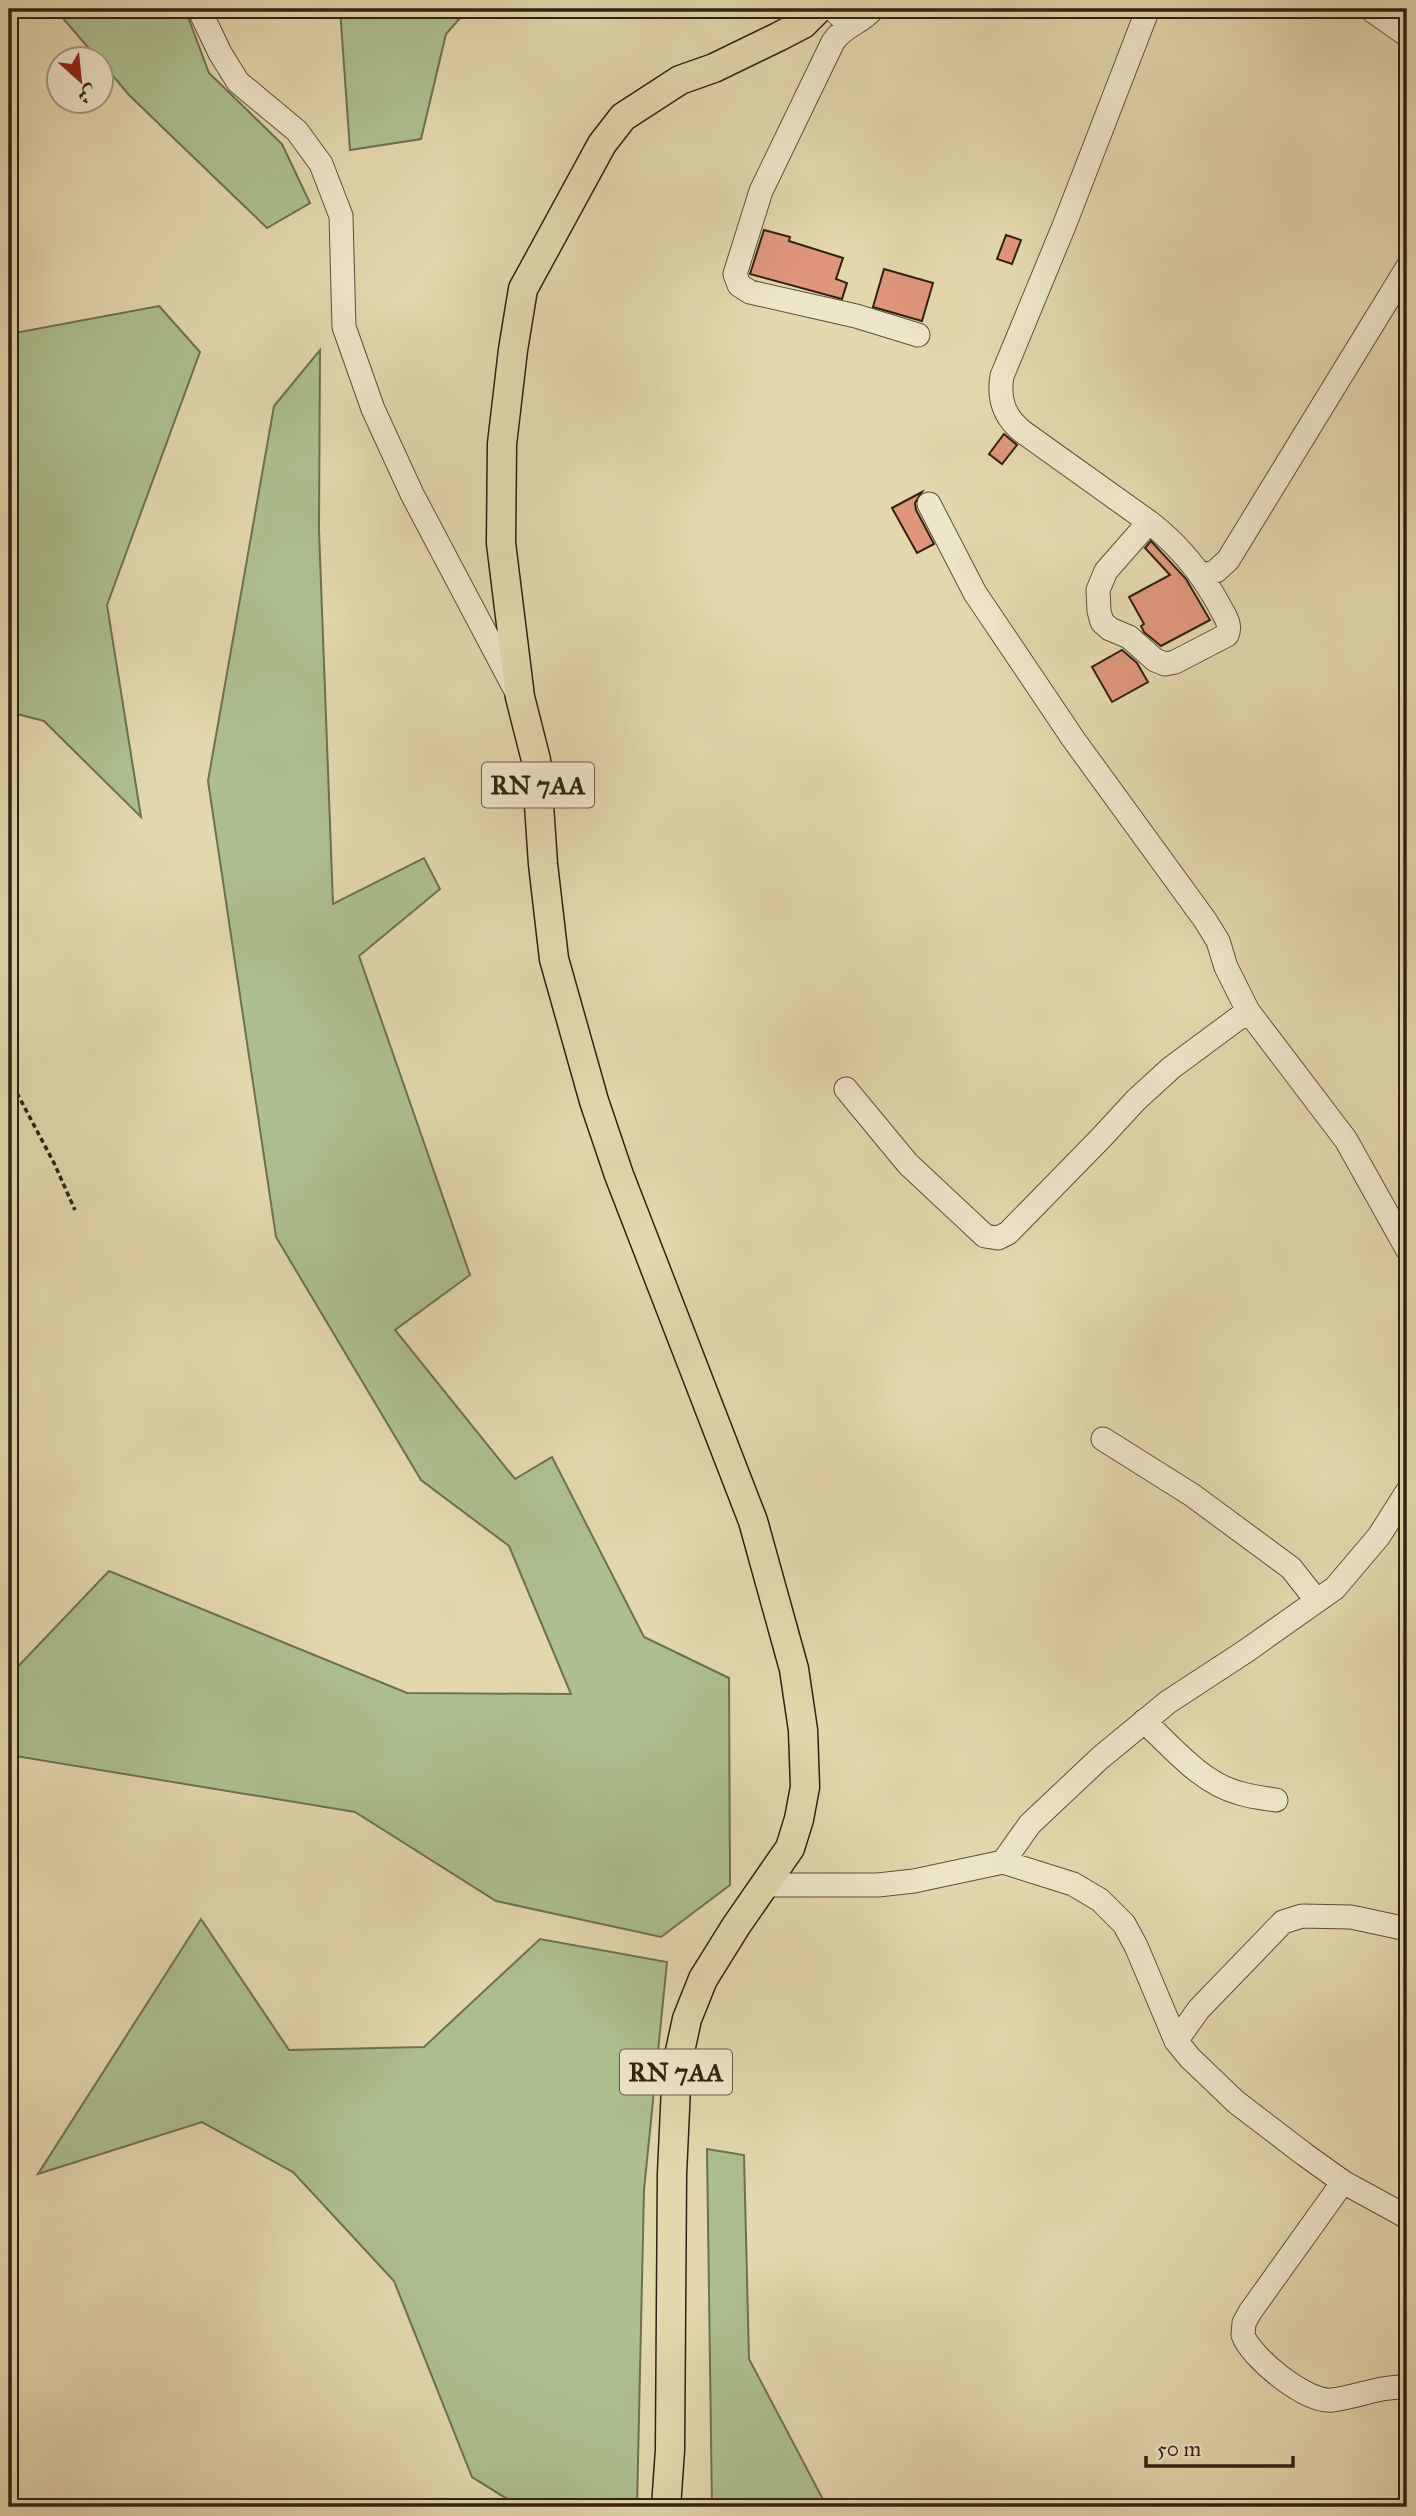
<svg xmlns="http://www.w3.org/2000/svg" width="1416" height="2516" font-family="'IM FELL Great Primer',Amiri,serif">
<style>
.green{fill:#adbf8f;stroke:#6e7051;stroke-width:2}
.building{fill:#df967c;stroke:#2f2213;stroke-width:2}
.lines{fill:none;stroke-linecap:round;stroke-linejoin:round}
.minor-casing{stroke:#5c4f3a;stroke-width:25}
.major-casing{stroke:#2f2213;stroke-width:31}
.path{stroke:#2f2213;stroke-width:3.5;stroke-dasharray:5 3.5;stroke-linecap:butt}
.minor{stroke:#ede5ca;stroke-width:23}
.major{stroke:#e3d7ad;stroke-width:28}
.labels{text-anchor:middle;stroke-width:5;stroke-linejoin:round;paint-order:stroke}
.shield{fill:#ede5ca;stroke:#685c4a;stroke-width:2}
.shield-label{font-size:26px;font-weight:bold;fill:#2f2213}
</style>
<rect width="100%" height="100%" fill="#e3d7ad"/>
<filter id="stains"><feTurbulence type="fractalNoise" baseFrequency=".00286" numOctaves="4"/><feColorMatrix values="0 0 0 0 .2 0 0 0 0 .09 0 0 0 0 .02 0 0 0 .5 -.17"/></filter>
<radialGradient id="worn" r=".72"><stop offset=".6" stop-color="#630" stop-opacity="0"/><stop offset="1" stop-color="#630" stop-opacity=".3"/></radialGradient>
<!-- green -->
<path class="green" d="M55 9H185L209 73 282 144 310 203 267 228 129 95 102 63V60L98 59Z
M340 9H468L446 34 421 139 350 150Z
M159 306 200 352 107 605 141 817 44 721 9 712V334Z
M320 350 319 530 333 904 424 858 440 889 359 956 470 1275 395 1330 515 1479 552 1457 644 1637 729 1678 730 1885 661 1937 496 1901 355 1812 9 1755V1676L109 1571 407 1693 571 1694 509 1546 421 1480 276 1237 208 781 274 406Z
M201 1919 289 2050 424 2047 540 1939 667 1962 644 2190 637 2507H520L472 2477 394 2281 293 2172 202 2122 38 2174Z
M707 2149 744 2155 749 2359 827 2507H712Z"/>
<!-- building -->
<path class="building" d="M764 230 790 237 789 241 843 258 836 279 847 283 842 299 750 274Z
M1006 235 1021 240 1012 264 997 259Z
M884 269 933 283 922 321 873 307Z
M1004 434 1017 445 1002 464 989 454Z
M922 492 915 503 916 510 934 544 917 553 892 508Z
M1151 541 1186 579 1210 620 1161 646 1144 632 1141 626 1144 624 1129 597 1170 575 1145 548Z
M1122 650 1137 663 1148 682 1112 702 1092 667Z"/>
<g class="lines">
<!-- minor casing -->
<g class="minor-casing">
<path id="minor" d="M199 9 220 53 238 82 297 131 321 164 341 216 344 327 373 409 412 494 516 691
M833 9 849 25
M873 9C861 23 843 26 833 42L761 191 735 274 739 285 750 292 856 316 918 335
M1148 9 1064 226 1002 376C998 399 1004 417 1023 432L1149 522C1179 545 1201 572 1219 605 1224 615 1232 624 1227 635L1175 662 1165 664 1155 660 1129 637 1110 629 1102 622 1099 611 1098 590 1106 571 1149 522
M1370 9 1407 35
M929 504 975 593 1074 740 1205 920 1218 941 1226 967 1248 1011 1346 1140 1407 1249
M1202 576 1216 571 1228 560 1407 268
M846 1089 908 1164 985 1236 998 1238 1008 1233 1100 1139 1136 1100 1171 1068 1248 1011
M1103 1439 1192 1495 1291 1568 1317 1601
M1144 1721C1172 1747 1201 1783 1239 1793 1251 1797 1264 1798 1276 1800
M1003 1862 1030 1824 1100 1758 1168 1702 1246 1651 1335 1588 1379 1536 1407 1492
M765 1885H878L914 1881 1003 1862 1073 1884 1100 1900 1124 1924 1136 1946 1176 2041 1190 2058 1236 2102 1304 2154 1343 2182 1407 2217
M1176 2041 1199 2009 1283 1922 1302 1916 1351 1917 1407 1929
M1343 2182 1250 2312 1244 2323 1243 2335C1251 2358 1307 2403 1332 2400 1359 2397 1378 2386 1407 2387"/>
</g>
<!-- major casing -->
<g class="major-casing">
<path id="major" d="M666 2507 670 2450 672 2174 677 2065 687 2019 703 1979 736 1926 790 1848 799 1819 805 1787 803 1730 794 1669 753 1521 619 1175 594 1101 554 959 543 864 536 760 520 697 501 543 502 444 513 350 523 289 602 144 623 117 680 80 714 68 778 37 803 24 818 9"/>
</g>
<!-- path -->
<path class="path" d="M9 1078 54 1163 75 1210"/>
<!-- minor -->
<use href="#minor" class="minor"/>
<!-- major -->
<use href="#major" class="major"/>
</g>
<g class="labels">
<!-- shield labels -->
<g class="shield">
<rect x="482" y="762.5" width="112" height="45" rx="5"/>
<rect x="620" y="2049.5" width="112" height="45" rx="5"/>
</g>
<g class="shield-label">
<text x="538" y="794">RN 7AA</text>
<text x="676" y="2081">RN 7AA</text>
</g>
</g>
<!-- margin -->
<rect width="1416" height="2516" fill="none" stroke="#e3d7ad" stroke-width="35"/>
<rect x="10" y="10" width="1395" height="2495" fill="none" stroke="#2f2213" stroke-width="3.5"/>
<rect x="18" y="18" width="1381" height="2481" fill="none" stroke="#2f2213" stroke-width="2"/>
<!-- north arrow -->
<g transform="translate(80 80) rotate(153)"><circle r="33" fill="#ede5ca" stroke="#a19781" stroke-width="2"/>
<path d="M0-5L12 26L0 18L-12 26Z" fill="#8f2418"/>
<text y="-10" font-size="19" font-weight="bold" text-anchor="middle" fill="#2f2213">ش</text>
</g>
<!-- scale -->
<path d="M1146 2456v10h147v-10" fill="none" stroke="#2f2213" stroke-width="3.5"/>
<text x="1157" y="2456" font-size="21" fill="#2f2213" stroke="#ede5ca" stroke-width="5" paint-order="stroke">50 m</text>
<rect width="100%" height="100%" filter="url(#stains)"/>
<rect width="100%" height="100%" fill="url(#worn)"/>
</svg>
